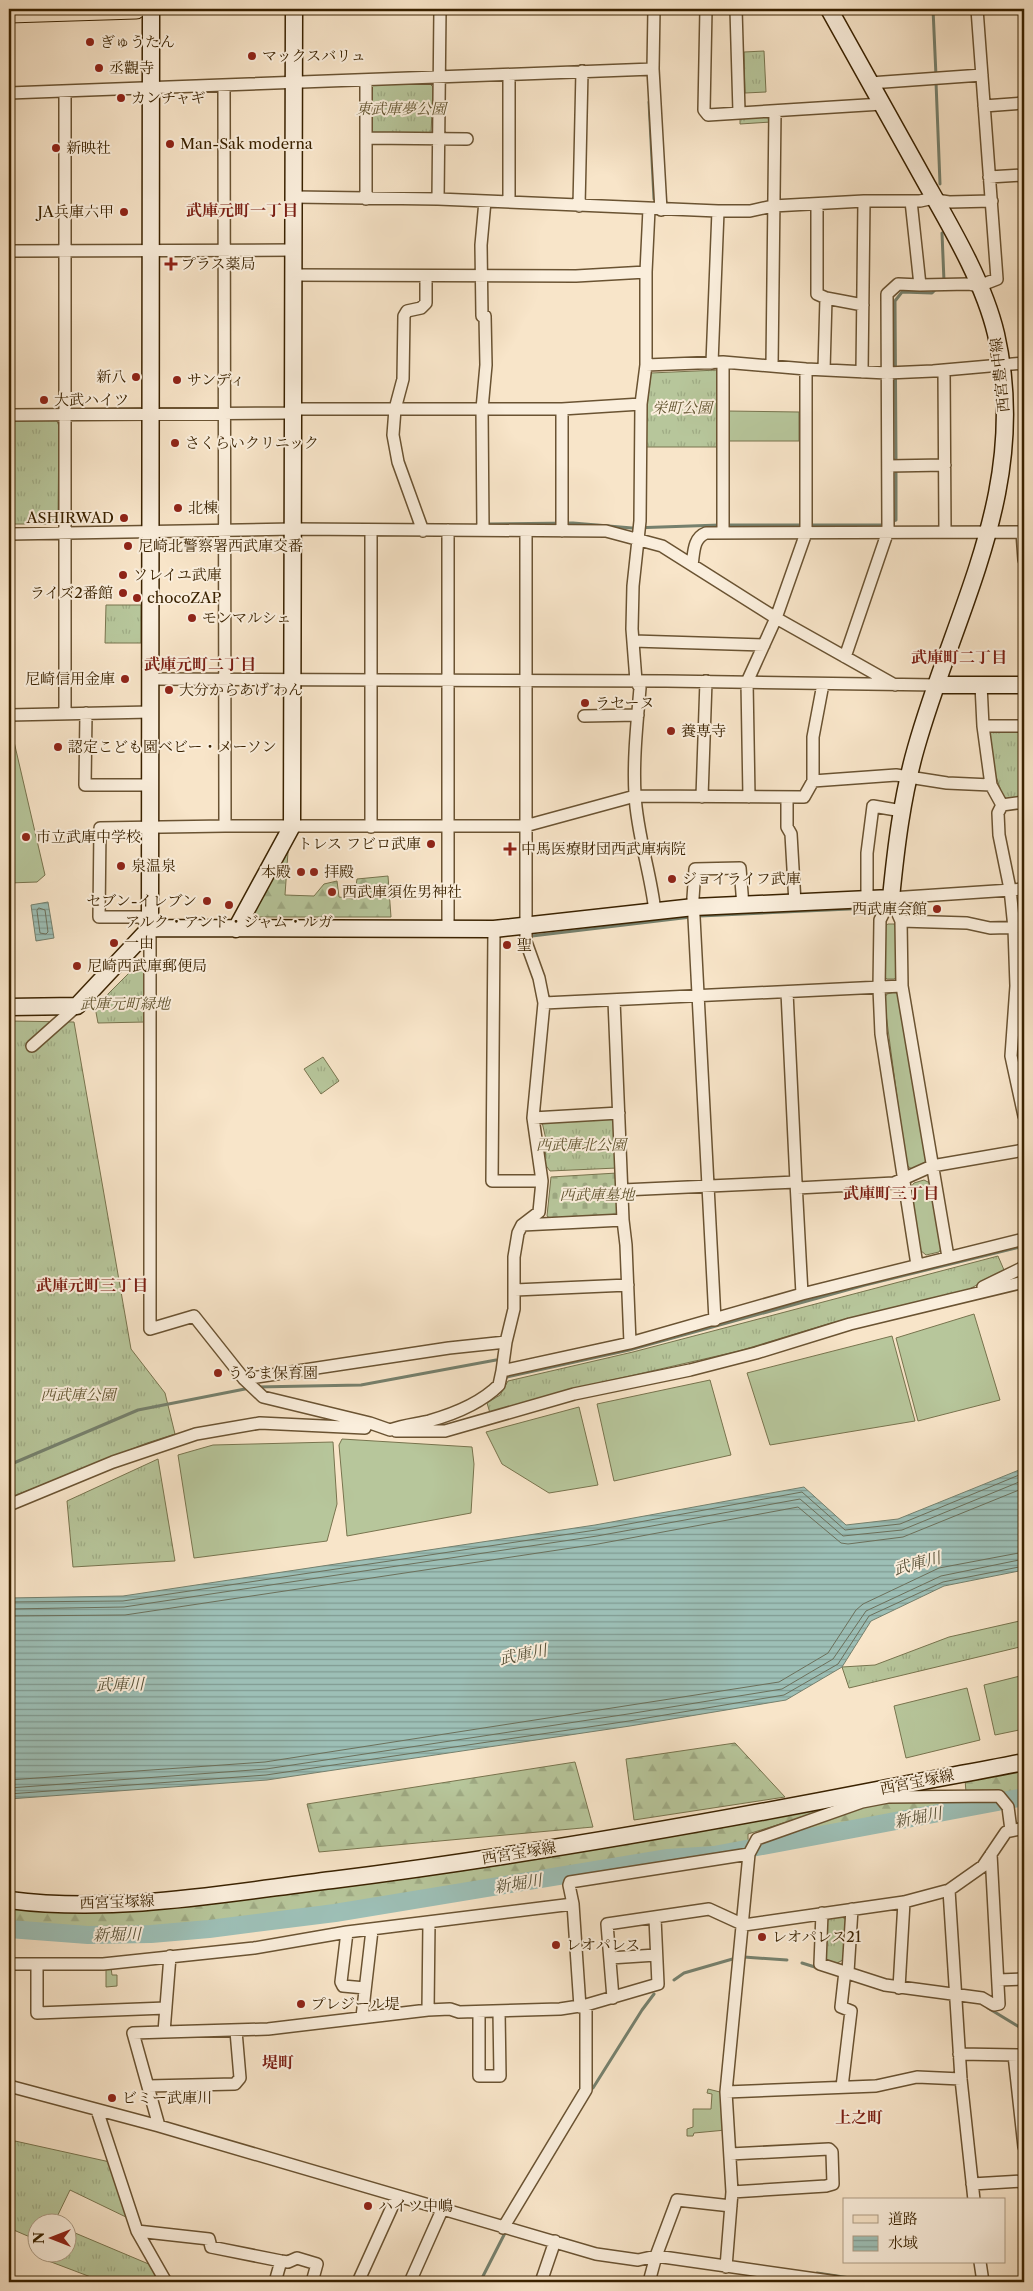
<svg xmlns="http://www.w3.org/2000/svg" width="1033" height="2291" font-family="'Libre Caslon Text','Noto Serif JP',serif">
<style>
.grass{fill:url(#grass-tufts);stroke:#78744e}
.forest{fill:url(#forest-firs);stroke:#78744e}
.cemetery{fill:url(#cemetery-stones);stroke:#78744e}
.garden{fill:#b7c69b;stroke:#78744e}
.water{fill:url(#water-rules);stroke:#75806d}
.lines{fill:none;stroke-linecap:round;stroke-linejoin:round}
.shore{stroke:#6c705b;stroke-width:1}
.stream{stroke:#75806d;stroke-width:3}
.river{stroke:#9dbfb6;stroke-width:18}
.street-casing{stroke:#6a5332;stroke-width:14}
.secondary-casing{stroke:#3a2200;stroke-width:19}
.primary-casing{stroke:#3a2200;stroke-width:21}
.street{stroke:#faeedc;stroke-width:11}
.secondary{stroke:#faeedc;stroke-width:16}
.primary{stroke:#f8e5c9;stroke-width:19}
.poi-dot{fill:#8f2418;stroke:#faeedc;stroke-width:2}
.labels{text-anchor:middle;stroke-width:4;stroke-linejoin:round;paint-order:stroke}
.poi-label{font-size:15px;fill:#3a2200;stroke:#faeedc;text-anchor:start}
.park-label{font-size:15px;font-style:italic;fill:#60532e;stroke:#faeedc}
.street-label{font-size:15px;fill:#3a2200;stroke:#faeedc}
.neighbourhood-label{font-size:16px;font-weight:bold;fill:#7a1f14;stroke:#faeedc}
.water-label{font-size:16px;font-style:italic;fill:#585137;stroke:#faeedc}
</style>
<defs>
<pattern id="grass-tufts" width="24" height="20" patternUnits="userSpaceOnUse" patternTransform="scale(1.25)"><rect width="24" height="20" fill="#b7c69b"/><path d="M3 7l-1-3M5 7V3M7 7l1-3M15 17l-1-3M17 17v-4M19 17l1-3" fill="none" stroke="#9eaa84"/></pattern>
<pattern id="forest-firs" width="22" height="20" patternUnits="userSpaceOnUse" patternTransform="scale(1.25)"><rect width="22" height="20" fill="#b7c69b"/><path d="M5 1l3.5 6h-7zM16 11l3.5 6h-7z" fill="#9eaa84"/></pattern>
<pattern id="cemetery-stones" width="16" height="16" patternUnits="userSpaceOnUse" patternTransform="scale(1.25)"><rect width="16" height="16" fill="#b7c69b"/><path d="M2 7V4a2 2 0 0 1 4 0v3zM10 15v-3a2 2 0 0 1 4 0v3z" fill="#9eaa84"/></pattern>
<pattern id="water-rules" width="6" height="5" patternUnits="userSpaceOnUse" patternTransform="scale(1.25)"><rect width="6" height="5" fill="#9dbfb6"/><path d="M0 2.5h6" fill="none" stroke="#819b92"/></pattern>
</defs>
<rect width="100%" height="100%" fill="#f8e5c9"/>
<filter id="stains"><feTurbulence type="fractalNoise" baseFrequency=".004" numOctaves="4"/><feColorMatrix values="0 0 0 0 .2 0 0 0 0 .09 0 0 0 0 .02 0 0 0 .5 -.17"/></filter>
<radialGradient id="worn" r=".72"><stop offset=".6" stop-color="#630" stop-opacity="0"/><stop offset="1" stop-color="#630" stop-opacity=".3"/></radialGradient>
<!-- grass -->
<path class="grass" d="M764 51 766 92 745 93 744 52Z
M429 83 433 87 431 134H374L371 132 370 90 372 85Z
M768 114 771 117V122L740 124V116Z
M718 370 719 447H646L647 406 651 373Z
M9 419H56L59 426 58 519 54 524H9Z
M106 605H141V643H105Z
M1024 729V799L1006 802 1001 798 1000 788 993 768 989 732Z
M145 957V1022L98 1023 95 1007Z
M9 1021 74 1022 131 1349 165 1393 175 1434 147 1443 9 1498Z
M323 1057 339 1081 321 1094 304 1069Z
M615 1117 617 1168 550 1171 544 1163 547 1144 542 1122Z
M998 1256 1004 1270 964 1292 831 1323 739 1351 564 1391 490 1413 487 1403 500 1395 508 1381 633 1352Z
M158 1459 175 1561 73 1567 67 1501Z
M1024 1620V1646L849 1688 842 1667 875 1665 949 1637Z
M840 1915 846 1920 845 1959 837 1963 828 1961 824 1955 826 1922 830 1918Z
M15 2141 110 2162 128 2218 70 2190 54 2223 38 2224 37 2240 9 2228V2177L12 2167 9 2165Z
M68 2230 151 2265 162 2282H104L38 2257 39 2254H68Z"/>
<!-- forest -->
<path class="forest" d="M288 852 285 895 314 896 324 884 337 881 339 897 354 899 357 879 388 876 391 917H257L254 912Z
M735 1743 785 1797 634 1820 626 1759Z
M575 1762 593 1827 319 1852 307 1804Z
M1024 1767V1793L1007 1797 1000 1791 966 1792 965 1780Z
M960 1799 961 1803 884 1817 760 1844 864 1803Z
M848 1803 748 1834V1842L708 1850 264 1916 144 1929H82L9 1924V1906L53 1910Z"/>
<!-- cemetery -->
<path class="cemetery" d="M617 1173 619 1212 615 1216 551 1219 547 1216 551 1177Z"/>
<!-- garden -->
<path class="garden" d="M727 411 799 412V441H726Z
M9 733H12L45 875 37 882 9 883Z
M888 924H894L896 928 897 977 894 979H887L883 976 885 926Z
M895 992 899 996 904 1033 927 1159 922 1165 912 1169 906 1165 884 999 887 994Z
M924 1180 930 1183 942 1247 939 1252 926 1255 920 1250 910 1188 914 1183Z
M974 1314 1000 1400 918 1421 896 1338Z
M892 1336 915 1421 770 1445 747 1373Z
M710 1380 731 1455 614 1481 597 1404Z
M579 1407 598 1485 549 1493 502 1464 486 1432Z
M342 1439 472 1447 474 1464 471 1513 347 1536 339 1445Z
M333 1442 337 1504 327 1541 194 1558 178 1455 213 1445Z
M1024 1675V1729L995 1735 984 1685Z
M967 1688 980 1740 906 1758 894 1706Z
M111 1968 112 1975H117V1986L106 1987V1969Z
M708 2089 724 2093 726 2130 694 2133 693 2136H687V2129L693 2127V2109H711L712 2094 707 2093Z"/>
<!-- water -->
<path class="water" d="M48 902 54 938 36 941 31 905Z
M1024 1468V1570L944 1586 871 1621 842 1667 786 1700 630 1726 267 1780 9 1799V1598L123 1596 595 1525 804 1487 846 1525 898 1519Z"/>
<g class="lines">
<!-- shore -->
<path class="shore" d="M39 908 45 910 48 932 46 934 40 933 37 911Z
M9 1602 123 1601 596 1530 802 1492 845 1530 900 1524 1024 1473
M9 1609 124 1607 597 1536 800 1499 843 1536 902 1530 1024 1480
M9 1616 125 1615 598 1544 798 1507 841 1543 848 1544 903 1537 1024 1488
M9 1780 265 1762 779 1682 828 1653 856 1610 863 1604 939 1568 1024 1552
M9 1788 266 1769 628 1714 782 1689 833 1659 866 1611 941 1576 1024 1559
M9 1794 266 1775 629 1721 784 1695 838 1664 869 1616 943 1582 1024 1566"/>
<!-- stream -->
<path class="stream" d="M933 9 936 76
M936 82 940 184
M649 102 654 199
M942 233 944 281 942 283
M896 459 895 301 902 292 932 293 936 289
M893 521 896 520V473
M486 524 573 523 632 528 720 525
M726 525H802
M809 525H883
M700 916 871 908
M532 936 691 917
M507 1377 629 1350 865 1285 1024 1246
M256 1387 361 1385 496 1360
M9 1465 138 1410 250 1388
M744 1957 787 1960
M802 1963 818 1968
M674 1980 684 1973 736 1958
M988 2008 1024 2030
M593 2088 642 2010 654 1994
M817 2273 870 2281
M480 2282 506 2231"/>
<!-- river -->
<path class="river" d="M9 1929 88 1935 151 1934 209 1929 335 1913 668 1858 714 1855 1024 1797"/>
<!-- street casing -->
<g class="street-casing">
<path id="street" d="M654 9 653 69 661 210
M706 9 704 110 708 115 882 104
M736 9 739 112
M366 81V199
M870 83 982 75
M224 85 225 826
M9 93 653 69
M984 106 1024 103
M366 138 467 139
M989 177 1024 175
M294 197 438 199 718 211H750L773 206 864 201H920L934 198
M438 199 440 9
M936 200 949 202 992 201
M509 202V75
M817 204V294L826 298 824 370
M579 206 582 71
M649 209 646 272V365L641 404 640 521 633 586 632 629 636 681 640 688C637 724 633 759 635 795 637 835 651 873 655 912
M9 251 294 250
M293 275 576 276 646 272
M920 285 969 284 979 286 997 279 977 9
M826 298 863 305
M712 363 718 211
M646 365 723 362 806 369 887 373 933 371 1024 363
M772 366 775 111
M944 370 945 532
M862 372 864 201
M9 415 287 413 294 409H562
M888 466 945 465
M483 530 482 409 486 365 485 316H482L481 245 485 201
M371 531V827
M423 531 398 462 393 435 395 409 403 379 404 316 407 311 421 308 426 303V277
M526 531V942L539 978 544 1003 533 1118 542 1181 539 1212 522 1225 518 1233 514 1257V1309L506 1342 502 1371 630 1343 802 1294 1024 1239
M562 531V409L641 404
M1022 532 1024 560
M723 533V362
M9 534 293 529 606 531 662 546 776 618 895 685
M692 565C694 553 693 538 706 533L1024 532
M633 641 764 645
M845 657 888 531 887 294 898 284 920 285 911 201
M151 679 666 681 937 685
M981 685 983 726 991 785 1002 805 998 813 999 835 1010 889 1014 928 1016 986 1011 1056 1024 1116
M65 713V91
M86 713 85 785H151
M9 715 151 712
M584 716 638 715
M983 726H1024
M813 781V737L823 684
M702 797 706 681
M749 797 747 682 776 618 806 533V369
M787 797V827L791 834 795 903
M1002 805 1024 802
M891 898 880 920 879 988 881 1034 917 1265
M891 898 901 921 902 986 948 1257
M891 898 1024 889
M867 899V853L873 806 902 811
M901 921 967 923 990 928 1024 927
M448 929V530
M494 929 492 1181H542
M787 992 796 1182
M614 1000 623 1220 626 1245 630 1343
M544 1003 902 986
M32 1046 77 1006
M533 1118 619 1113
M797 1188 894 1183 932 1166 1024 1150
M623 1190 796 1182 802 1294
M522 1225 623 1220
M983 1287 1024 1267
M515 1290 628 1285
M715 1320 693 898 695 869 740 868 743 906
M502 1371 499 1385C480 1404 454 1414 429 1421 416 1424 403 1425 390 1430L370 1423 263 1397 244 1379 194 1316 150 1329V928L141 917H99L100 828 225 826H525L635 796 804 797 813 781 896 775 947 783 991 785
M244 1379 449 1348 506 1342
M396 1431H445L574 1394 690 1370 756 1353 850 1324 1024 1282
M9 1505 113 1462 196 1434 260 1423 365 1428
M949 1890 961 2079 974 2200
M573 1904 569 1885 570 1882 749 1854
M822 1913 820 1964 885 1985 982 1998 994 2005 999 2004 991 1854
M347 1932 341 1982 343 1986 365 1988
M610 1958 656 1955
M9 1964H103L254 1948 347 1932 573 1904 580 2007
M37 1964V2013L166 2008
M848 1972 852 1909
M998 1980 1024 1979
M899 1988 904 1902
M613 1998 607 1924 709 1909 744 1925 904 1902 949 1890 983 1866 1006 1832 1024 1828
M428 2010 429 1922
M479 2012V2076H500L499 2011
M362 2017 372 1930
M164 2032 268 2029 428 2010 450 2009 459 2012 560 2009 586 2005 658 1984 655 1918
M959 2054 1024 2055
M1014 2055 1024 2147
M9 2086 159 2126 596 2254 638 2260 656 2256 837 2282
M148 2086 235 2084 240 2078 236 2031
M842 2087 851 2011 841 2007 845 1971
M726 2092 876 2086 917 2077 961 2079
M97 2110 137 2231 166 2282
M159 2126 133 2033 164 2032 170 1956
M730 2154 829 2149 832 2152 833 2184 826 2186 732 2192
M972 2184 1024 2181
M503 2228 586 2090V2005
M137 2231 209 2239 211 2247 281 2261 288 2262 297 2258 317 2264 312 2282
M980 2262 983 2282
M726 2267 732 2192 726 2092 749 1854 757 1839 862 1802 888 1797 999 1796 1008 1807 1011 1830
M275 2282 281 2261
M358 2282 397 2196
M410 2282 442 2210
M541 2282 555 2241
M649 2282 656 2256 677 2200 731 2206"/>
</g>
<!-- secondary casing -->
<g class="secondary-casing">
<path id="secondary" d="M937 685H1024
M150 928 494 929 694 907 891 898C896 847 902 797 916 748 956 606 1031 488 996 334 984 283 952 229 926 183 894 125 861 67 829 9
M236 929 292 826 294 9
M9 1007 77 1006 150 928 151 9
M9 1900C116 1914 226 1893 332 1880 515 1857 697 1825 877 1790 926 1780 975 1772 1024 1762"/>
</g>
<!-- primary casing -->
<g class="primary-casing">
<path id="primary" d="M9 13 136 9"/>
</g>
<!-- street -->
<use href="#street" class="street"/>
<!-- secondary -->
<use href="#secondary" class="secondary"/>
<!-- primary -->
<use href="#primary" class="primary"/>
</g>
<!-- markers -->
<g class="poi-dot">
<circle cx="90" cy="42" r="5"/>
<circle cx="252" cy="56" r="5"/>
<circle cx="99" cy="68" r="5"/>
<circle cx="121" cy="98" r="5"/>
<circle cx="170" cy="144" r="5"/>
<circle cx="56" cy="148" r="5"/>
<circle cx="124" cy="212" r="5"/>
<path d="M168.5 256.5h5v5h5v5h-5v5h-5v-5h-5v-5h5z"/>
<circle cx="136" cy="377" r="5"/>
<circle cx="177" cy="380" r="5"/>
<circle cx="44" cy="400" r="5"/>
<circle cx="175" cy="443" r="5"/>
<circle cx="178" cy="508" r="5"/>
<circle cx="124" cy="518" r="5"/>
<circle cx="128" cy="546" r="5"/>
<circle cx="123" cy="575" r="5"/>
<circle cx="123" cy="593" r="5"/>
<circle cx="137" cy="598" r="5"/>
<circle cx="192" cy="618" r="5"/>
<circle cx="125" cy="679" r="5"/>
<circle cx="169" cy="690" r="5"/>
<circle cx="585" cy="703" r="5"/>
<circle cx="671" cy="731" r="5"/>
<circle cx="58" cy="747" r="5"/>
<circle cx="26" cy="837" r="5"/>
<circle cx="431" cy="844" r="5"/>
<path d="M507.5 841.5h5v5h5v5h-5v5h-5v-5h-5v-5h5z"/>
<circle cx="121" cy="866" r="5"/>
<circle cx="301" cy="872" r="5"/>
<circle cx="314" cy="872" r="5"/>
<circle cx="672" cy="879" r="5"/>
<circle cx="332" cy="892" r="5"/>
<circle cx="207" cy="901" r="5"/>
<circle cx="229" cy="905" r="5"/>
<circle cx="937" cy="909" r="5"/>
<circle cx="114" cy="943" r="5"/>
<circle cx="507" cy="945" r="5"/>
<circle cx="77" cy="966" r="5"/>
<circle cx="218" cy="1373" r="5"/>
<circle cx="762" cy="1937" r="5"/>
<circle cx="556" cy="1945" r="5"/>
<circle cx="301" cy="2004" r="5"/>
<circle cx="112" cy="2098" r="5"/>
<circle cx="368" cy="2206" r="5"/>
</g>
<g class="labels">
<!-- poi labels -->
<g class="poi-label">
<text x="100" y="47">ぎゅうたん</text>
<text x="262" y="61">マックスバリュ</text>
<text x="109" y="73">丞觀寺</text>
<text x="131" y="103">カンチャギ</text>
<text x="180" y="149">Man-Sak moderna</text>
<text x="66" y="153">新映社</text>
<text x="114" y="217" text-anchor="end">JA兵庫六甲</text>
<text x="181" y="269">プラス薬局</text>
<text x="126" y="382" text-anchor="end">新八</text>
<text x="187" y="385">サンディ</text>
<text x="54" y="405">大武ハイツ</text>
<text x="185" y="448">さくらいクリニック</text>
<text x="188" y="513">北棟</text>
<text x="114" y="523" text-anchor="end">ASHIRWAD</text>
<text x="138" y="551">尼崎北警察署西武庫交番</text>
<text x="133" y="580">ソレイユ武庫</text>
<text x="113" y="598" text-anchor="end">ライズ2番館</text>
<text x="147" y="603">chocoZAP</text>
<text x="202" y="623">モンマルシェ</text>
<text x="115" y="684" text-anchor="end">尼崎信用金庫</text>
<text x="179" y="695">大分からあげ わん</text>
<text x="595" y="708">ラセーヌ</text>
<text x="681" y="736">養専寺</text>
<text x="68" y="752">認定こども園ベビー・メーソン</text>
<text x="36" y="842">市立武庫中学校</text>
<text x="421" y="849" text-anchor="end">トレス フビロ武庫</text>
<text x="521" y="854">中馬医療財団西武庫病院</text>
<text x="131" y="871">泉温泉</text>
<text x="291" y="877" text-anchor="end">本殿</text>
<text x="324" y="877">拝殿</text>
<text x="682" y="884">ジョイライフ武庫</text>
<text x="342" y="897">西武庫須佐男神社</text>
<text x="197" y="906" text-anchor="end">セブン-イレブン</text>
<text x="927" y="914" text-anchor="end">西武庫会館</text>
<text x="229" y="927" text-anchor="middle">アルク・アンド・ジャム・ルガ</text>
<text x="124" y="948">一由</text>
<text x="517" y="950">聖</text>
<text x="87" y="971">尼崎西武庫郵便局</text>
<text x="228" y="1378">うるま保育園</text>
<text x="772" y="1942">レオパレス21</text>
<text x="566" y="1950">レオパレス</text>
<text x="311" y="2009">プレジール堤</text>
<text x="122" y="2103">ビミー武庫川</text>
<text x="378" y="2211">ハイツ中嶋</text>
</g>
<!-- park labels -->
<g class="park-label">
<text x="401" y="114">東武庫夢公園</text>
<text x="682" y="413">栄町公園</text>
<text x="125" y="1009">武庫元町緑地</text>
<text x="581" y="1150">西武庫北公園</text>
<text x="597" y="1200">西武庫墓地</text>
<text x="78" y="1400">西武庫公園</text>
</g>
<!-- street labels -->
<g class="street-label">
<text transform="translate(1000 375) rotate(-96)" y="5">西宮豊中線</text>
<text transform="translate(917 1782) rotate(-11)" y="5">西宮宝塚線</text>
<text transform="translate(519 1853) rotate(-9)" y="5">西宮宝塚線</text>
<text transform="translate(117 1902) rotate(-2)" y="5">西宮宝塚線</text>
</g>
<!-- neighbourhood labels -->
<g class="neighbourhood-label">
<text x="242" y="216">武庫元町一丁目</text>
<text x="959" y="663">武庫町二丁目</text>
<text x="200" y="670">武庫元町二丁目</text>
<text x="891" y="1199">武庫町三丁目</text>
<text x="92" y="1291">武庫元町三丁目</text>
<text x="278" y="2068">堤町</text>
<text x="859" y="2123">上之町</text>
</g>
<!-- water labels -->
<g class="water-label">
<text transform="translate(917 1563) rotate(-15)" y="6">武庫川</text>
<text transform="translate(523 1654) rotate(-11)" y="6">武庫川</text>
<text transform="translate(120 1684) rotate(-1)" y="6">武庫川</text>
<text transform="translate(918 1817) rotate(-11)" y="6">新堀川</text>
<text transform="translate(518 1883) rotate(-9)" y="6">新堀川</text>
<text transform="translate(117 1934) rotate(-1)" y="6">新堀川</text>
</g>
</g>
<!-- margin -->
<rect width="1033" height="2291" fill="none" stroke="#f8e5c9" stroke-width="30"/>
<rect x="10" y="10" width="1013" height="2271" fill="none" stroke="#3a2200" stroke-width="2.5"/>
<rect x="15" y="15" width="1003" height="2261" fill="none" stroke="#3a2200"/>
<!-- legend -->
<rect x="843" y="2198" width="162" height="65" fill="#faeedc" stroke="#ad9c84"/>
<rect x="853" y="2215" width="25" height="8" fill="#f8e5c9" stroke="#ad9c84"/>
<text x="888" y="2224" font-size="15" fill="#3a2200">道路</text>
<rect x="853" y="2236" width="25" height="15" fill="url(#water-rules)" stroke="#ad9c84"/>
<text x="888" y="2248" font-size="15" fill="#3a2200">水域</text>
<!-- north arrow -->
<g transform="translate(52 2238) rotate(270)"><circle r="24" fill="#faeedc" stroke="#ad9c84"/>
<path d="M0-4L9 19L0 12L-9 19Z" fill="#8f2418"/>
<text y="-8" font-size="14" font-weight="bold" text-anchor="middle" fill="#3a2200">N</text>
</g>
<rect width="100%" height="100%" filter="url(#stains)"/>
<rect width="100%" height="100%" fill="url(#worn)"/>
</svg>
